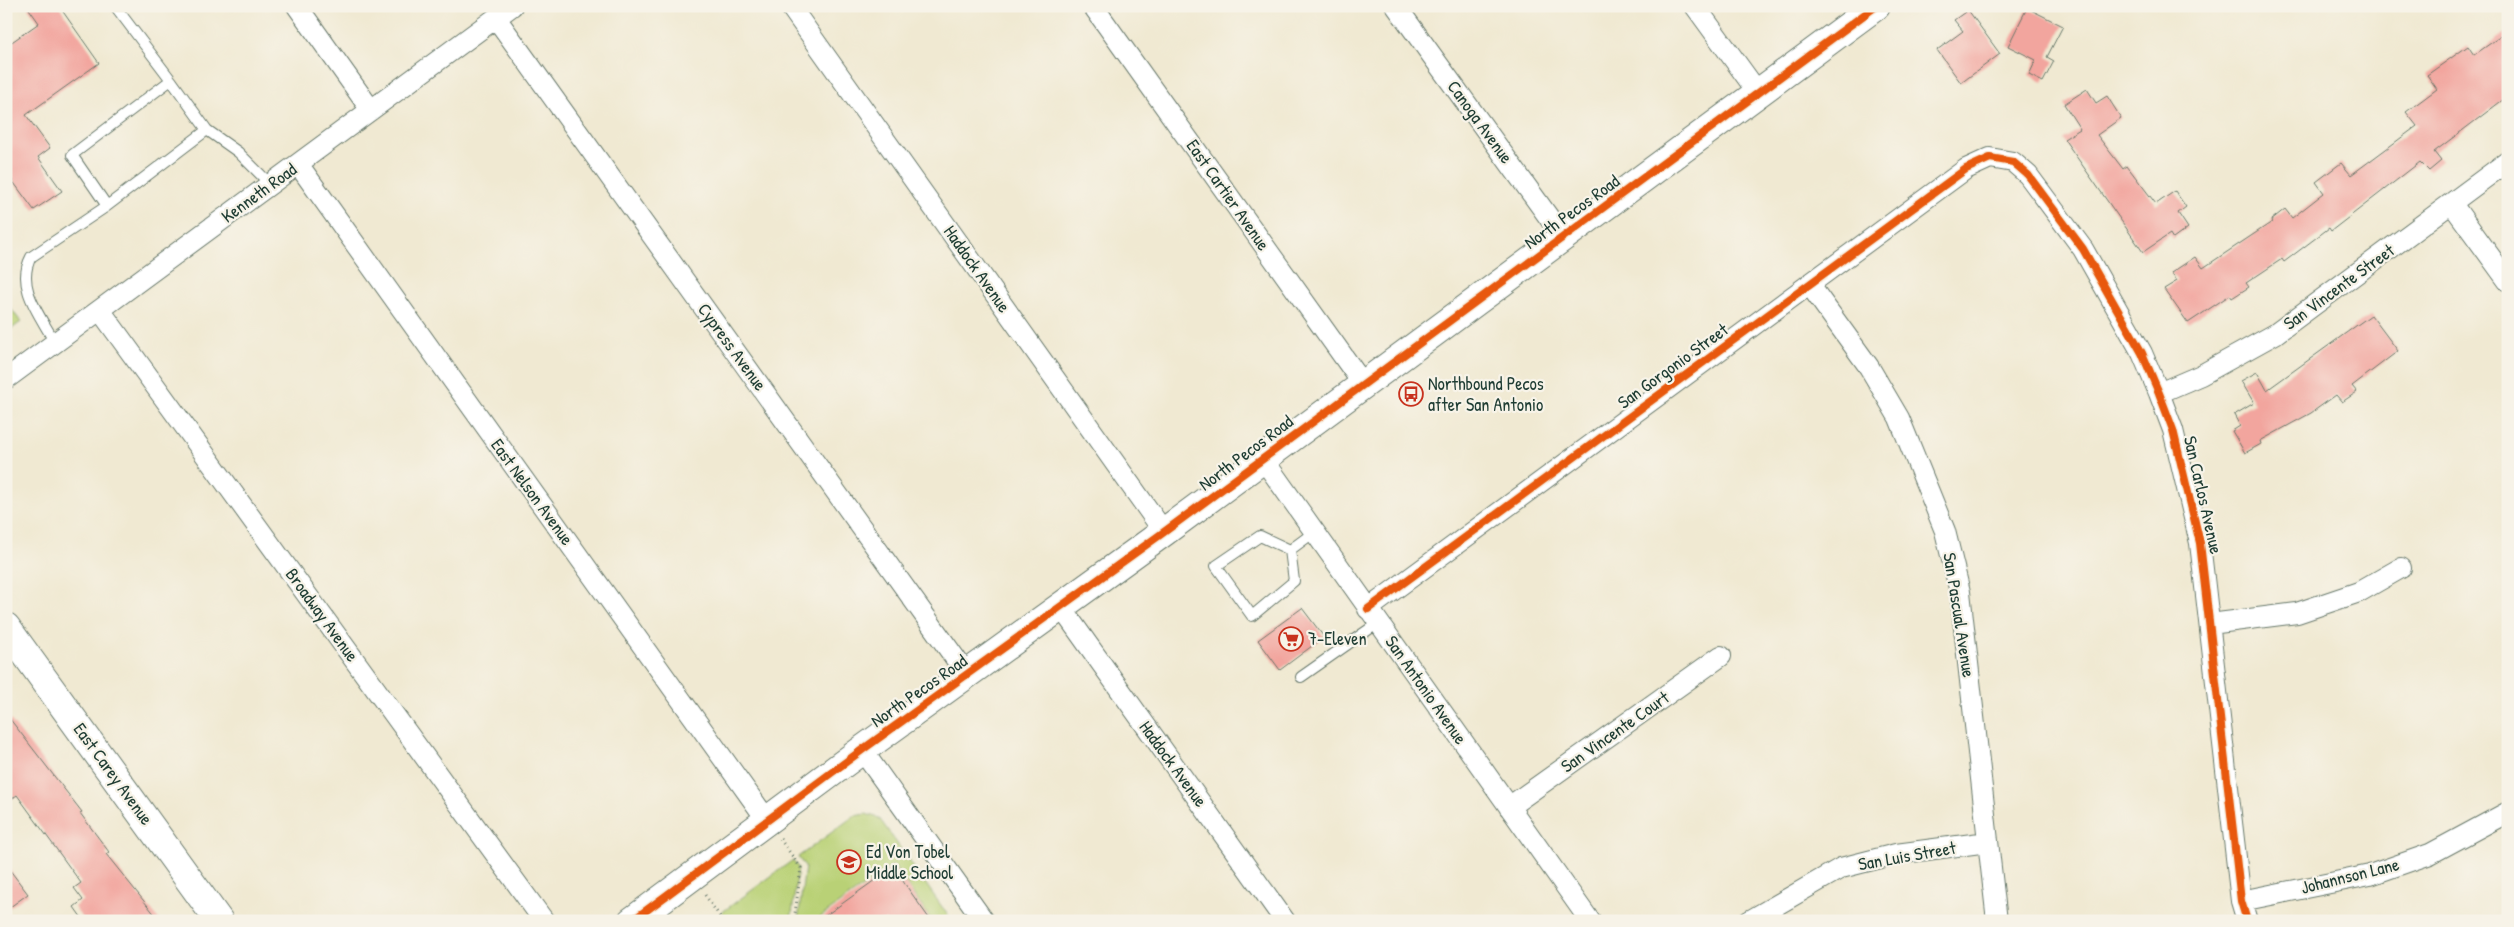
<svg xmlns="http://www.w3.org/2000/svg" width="2514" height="927" font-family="'Patrick Hand',sans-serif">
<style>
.green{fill:#b9d176;stroke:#6c8755}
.building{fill:#f2a59e}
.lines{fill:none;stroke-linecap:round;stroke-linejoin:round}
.lane-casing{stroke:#68796b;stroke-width:12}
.street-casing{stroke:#68796b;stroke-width:22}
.secondary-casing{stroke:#68796b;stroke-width:30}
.path{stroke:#68796b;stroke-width:3;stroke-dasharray:1 4;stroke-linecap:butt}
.lane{stroke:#fff;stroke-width:10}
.street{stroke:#fff;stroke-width:20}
.secondary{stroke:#fff;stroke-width:28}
.cycleway-casing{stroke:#f7f3e8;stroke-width:11}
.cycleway{stroke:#e8590c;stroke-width:8}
.labels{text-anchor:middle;stroke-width:4.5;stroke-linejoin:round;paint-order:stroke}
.street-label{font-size:18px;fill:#1f3d34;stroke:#f7f3e8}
.poi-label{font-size:18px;fill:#1f3d34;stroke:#f7f3e8;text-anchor:start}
</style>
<rect width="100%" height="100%" fill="#f7f3e8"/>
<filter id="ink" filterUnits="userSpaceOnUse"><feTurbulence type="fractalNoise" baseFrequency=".02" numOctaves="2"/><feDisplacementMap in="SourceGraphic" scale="10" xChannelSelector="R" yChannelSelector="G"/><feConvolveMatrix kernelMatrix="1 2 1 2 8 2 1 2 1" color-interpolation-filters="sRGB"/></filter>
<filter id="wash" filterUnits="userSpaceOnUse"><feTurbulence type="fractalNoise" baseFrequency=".0096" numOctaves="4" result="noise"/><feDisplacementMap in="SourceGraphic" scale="20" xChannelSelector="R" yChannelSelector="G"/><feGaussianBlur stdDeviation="1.12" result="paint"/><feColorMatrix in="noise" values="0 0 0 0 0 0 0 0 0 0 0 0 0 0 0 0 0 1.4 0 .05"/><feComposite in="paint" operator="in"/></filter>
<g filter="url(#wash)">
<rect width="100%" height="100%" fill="#f0e9d2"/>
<!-- green -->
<path class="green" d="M6 302 21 322 6 333Z
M866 814 879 818 952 921H932L893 865 815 921H798L805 867 798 857 854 816Z
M793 860 798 868 791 921H727L721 913Z"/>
<g id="blocks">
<!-- building -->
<path class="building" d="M27 6H59L99 63 26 115 50 148 38 157 62 191 34 210 6 172V46L39 23Z
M2027 8 2063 26 2047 57 2054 61 2043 82 2029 75 2036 60 2008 46Z
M1968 10 2000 54 1961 83 1937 50 1963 31 1954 20Z
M2508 31V96L2434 152 2441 161 2429 171 2420 162 2331 231 2329 228 2284 262 2282 259 2246 283 2249 287 2232 298 2230 295 2188 323 2164 289 2177 281 2171 273 2195 257 2203 268 2272 222 2271 220 2285 209 2292 218 2324 193 2316 182 2341 163 2351 175 2417 126 2406 112 2437 89 2427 75 2468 46 2474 55Z
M2087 89 2096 103 2107 96 2121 118 2097 135 2123 169 2127 166 2156 204 2175 191 2186 207 2178 213 2188 228 2173 239 2170 234 2143 252 2064 139 2080 129 2064 104Z
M2371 315 2398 351 2352 386 2357 392 2342 402 2336 395 2311 413 2260 441 2261 444 2245 453 2232 431 2240 426 2234 415 2254 403 2241 381 2257 372 2267 390Z
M1302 608 1324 637 1280 670 1258 640Z
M6 714 82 812 80 813 109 852 106 854 160 921H84L74 907 83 900 74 888 81 883 17 795 6 803Z
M6 865 28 894 6 910Z
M893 867 931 921H818Z"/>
</g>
</g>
<g filter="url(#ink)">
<use href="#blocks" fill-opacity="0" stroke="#68796b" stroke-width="1"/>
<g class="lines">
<!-- lane casing -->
<g class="lane-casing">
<path id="lane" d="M115 6 171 80
M107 206 72 155 171 80 207 130
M55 343C41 316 15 287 31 257L107 206 207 130 238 152 270 184
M1260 536 1290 550 1294 581 1252 616 1216 566Z
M1290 550 1313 533
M1301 677 1378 623"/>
</g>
<!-- street casing -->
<g class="street-casing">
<path id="street" d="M297 6 371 110
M790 6 1164 532
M1093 6 1363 384
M1396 6 1563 237
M1695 6 1759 94
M496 18 968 676
M298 164 767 820
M2452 204 2508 281
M1809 284 1869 367 1899 418 1945 531 1960 592 1997 921
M100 310 544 921
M6 379 512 6
M2159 393 2201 375 2275 334 2508 161
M1263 459 1590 921
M1061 607 1285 921
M1368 609 1966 169 1990 158 2013 162 2028 175 2083 249 2142 353 2159 393 2173 430 2200 543 2241 901 2247 921
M2210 624 2297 613 2359 592 2401 568
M862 750 984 921
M1509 807 1721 656
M2241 901 2370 875 2430 854 2508 812
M1749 921 1841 868 1896 854 1988 842"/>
</g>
<!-- secondary casing -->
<g class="secondary-casing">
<path id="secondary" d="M6 627 219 921
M632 921 862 750 1164 532 1876 6"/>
</g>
<!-- path -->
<path class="path" d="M780 839 801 868 794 921
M705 895 723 921"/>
<!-- lane -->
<use href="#lane" class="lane"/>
<!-- street -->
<use href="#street" class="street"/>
<!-- secondary -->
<use href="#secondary" class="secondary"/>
<!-- cycleway casing -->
<g class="cycleway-casing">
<path id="cycleway" d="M1368 609 1966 169 1990 158 2013 162 2028 175 2083 249 2142 353 2159 393 2173 430 2200 543 2241 901 2247 921
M632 921 862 750 1164 532 1876 6"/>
</g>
<!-- cycleway -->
<use href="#cycleway" class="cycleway"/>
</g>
</g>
<!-- icons -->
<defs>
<g id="bus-ring" transform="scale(1.25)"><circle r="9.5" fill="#f7f3e8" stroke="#c8321e" stroke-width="1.5"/><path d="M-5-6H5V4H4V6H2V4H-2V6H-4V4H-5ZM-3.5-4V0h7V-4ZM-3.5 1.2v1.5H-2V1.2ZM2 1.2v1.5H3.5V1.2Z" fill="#c8321e"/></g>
<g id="supermarket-ring" transform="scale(1.25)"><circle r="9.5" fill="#f7f3e8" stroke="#c8321e" stroke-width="1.5"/><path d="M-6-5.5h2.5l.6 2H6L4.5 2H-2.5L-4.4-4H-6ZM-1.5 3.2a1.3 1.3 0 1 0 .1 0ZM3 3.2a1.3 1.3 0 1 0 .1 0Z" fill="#c8321e"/></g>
<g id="school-ring" transform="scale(1.25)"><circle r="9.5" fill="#f7f3e8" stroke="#c8321e" stroke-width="1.5"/><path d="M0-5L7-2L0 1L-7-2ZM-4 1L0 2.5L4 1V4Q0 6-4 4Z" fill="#c8321e"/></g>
</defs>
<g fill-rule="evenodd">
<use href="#bus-ring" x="1411" y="394"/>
<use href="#supermarket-ring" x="1291" y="639"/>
<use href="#school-ring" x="849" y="862"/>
</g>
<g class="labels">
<!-- street labels -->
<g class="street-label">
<text transform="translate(1480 122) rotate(54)" y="6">Canoga Avenue</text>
<text transform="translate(259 193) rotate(-36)" y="6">Kenneth Road</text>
<text transform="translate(1228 195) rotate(55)" y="6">East Cartier Avenue</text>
<text transform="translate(1572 212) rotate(-36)" y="6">North Pecos Road</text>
<text transform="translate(977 269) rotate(55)" y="6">Haddock Avenue</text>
<text transform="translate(2339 287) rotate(-36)" y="6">San Vincente Street</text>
<text transform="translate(732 347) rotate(54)" y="6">Cypress Avenue</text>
<text transform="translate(1673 366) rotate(-36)" y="6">San Gorgonio Street</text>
<text transform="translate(1246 453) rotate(-37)" y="6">North Pecos Road</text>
<text transform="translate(532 492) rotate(54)" y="6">East Nelson Avenue</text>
<text transform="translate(2203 495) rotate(77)" y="6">San Carlos Avenue</text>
<text transform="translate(322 615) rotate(54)" y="6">Broadway Avenue</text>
<text transform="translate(1959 615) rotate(81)" y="6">San Pascual Avenue</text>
<text transform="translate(1426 690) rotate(55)" y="6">San Antonio Avenue</text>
<text transform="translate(919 691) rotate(-35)" y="6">North Pecos Road</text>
<text transform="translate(1615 732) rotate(-35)" y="6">San Vincente Court</text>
<text transform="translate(1173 764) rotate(54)" y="6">Haddock Avenue</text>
<text transform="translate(113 774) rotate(54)" y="6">East Carey Avenue</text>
<text transform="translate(1907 856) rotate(-10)" y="6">San Luis Street</text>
<text transform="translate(2350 876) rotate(-14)" y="6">Johannson Lane</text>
</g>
<!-- poi labels -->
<g class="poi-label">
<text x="1428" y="390">Northbound Pecos<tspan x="1428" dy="21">after San Antonio</tspan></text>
<text x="1308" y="645">7-Eleven</text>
<text x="866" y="858">Ed Von Tobel<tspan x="866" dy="21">Middle School</tspan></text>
</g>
</g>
<!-- margin -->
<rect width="2514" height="927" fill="none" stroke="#f7f3e8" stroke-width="25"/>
</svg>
